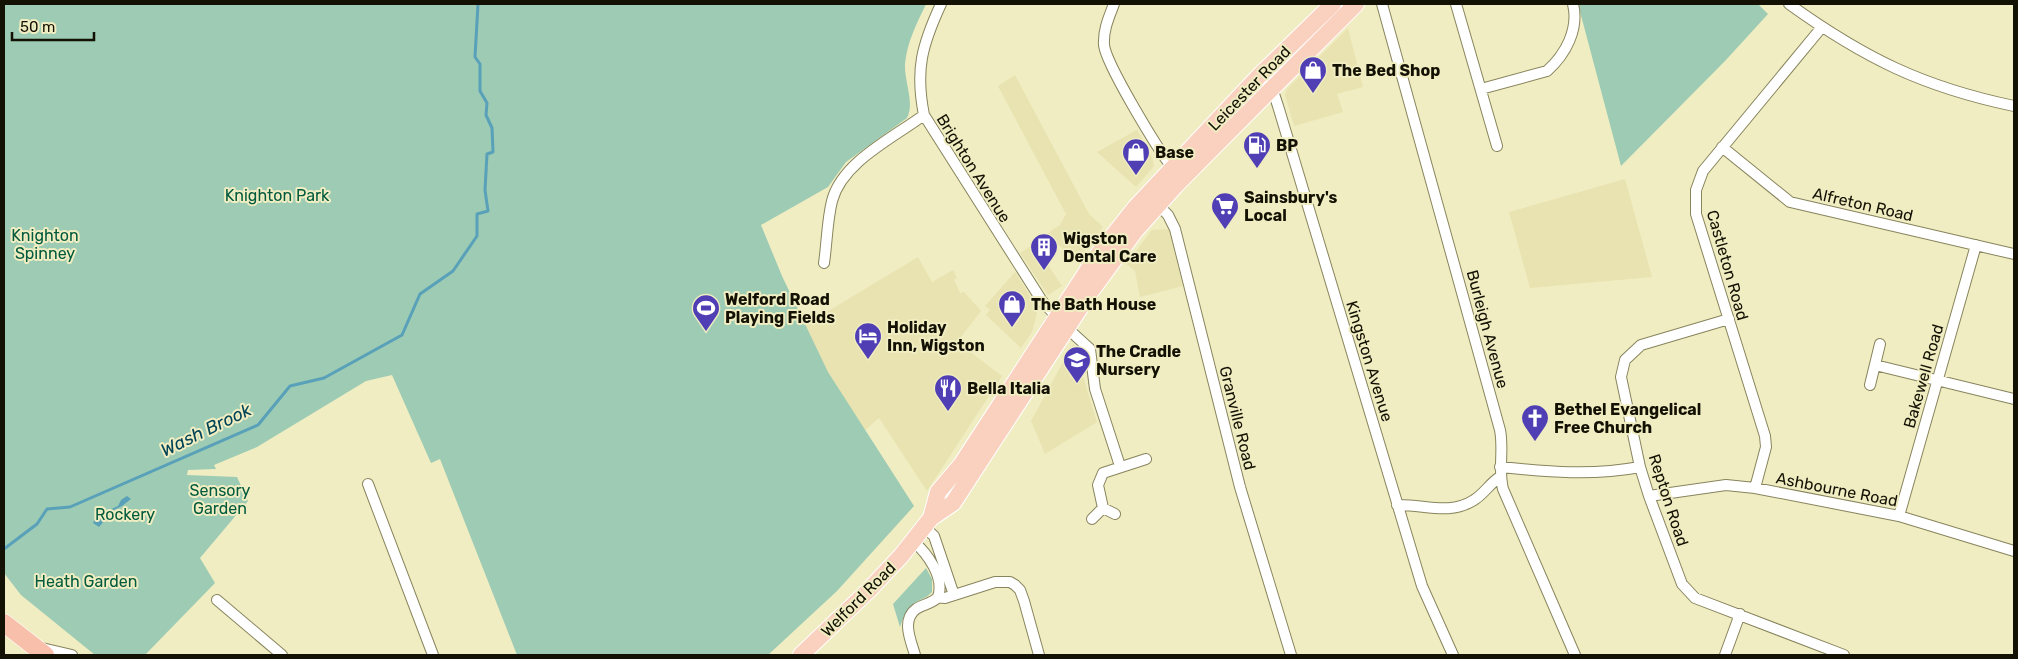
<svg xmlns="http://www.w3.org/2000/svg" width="2018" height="659" font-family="Rubik,sans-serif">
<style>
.built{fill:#e8e3b0}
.green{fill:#9dcbb4}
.water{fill:#59a0b9}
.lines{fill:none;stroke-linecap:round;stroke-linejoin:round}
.stream{stroke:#59a0b9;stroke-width:3}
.minor-casing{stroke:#88845d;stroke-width:12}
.primary-casing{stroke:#fff;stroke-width:18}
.trunk-casing{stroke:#fff;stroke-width:19}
.minor{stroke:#fff;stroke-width:10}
.primary{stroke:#fad0bf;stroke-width:16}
.trunk{stroke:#f8c0aa;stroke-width:18}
.labels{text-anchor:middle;stroke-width:4;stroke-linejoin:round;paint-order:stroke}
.poi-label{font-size:16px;font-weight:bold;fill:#131103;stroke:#f0edc2;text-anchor:start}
.street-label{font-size:16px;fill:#131103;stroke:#f0edc2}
.park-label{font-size:16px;fill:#005a3d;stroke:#f0edc2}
.water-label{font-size:18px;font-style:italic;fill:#004456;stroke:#f0edc2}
</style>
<rect width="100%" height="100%" fill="#f0edc2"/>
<!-- built -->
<path class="built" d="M1348 28 1363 87 1337 94 1343 112 1294 126 1285 95 1287 89Z
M1015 75 1089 214 1103 227 1078 260 1045 235 1060 225 1066 214 998 86Z
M1137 130 1152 157 1154 166 1136 187 1097 152Z
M1625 179 1652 277 1530 288 1509 212Z
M1169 229 1183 286 1140 297 1135 271 1126 264 1152 230Z
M1034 244 1062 286 1048 295 1020 253Z
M918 257 932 282 953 270 957 278 954 280 960 293 964 292 981 311 957 342 1002 376 927 491 879 418 864 431 828 372 805 325Z
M1015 272 1038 309 1032 332 1021 348 986 315 990 310 985 306Z
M1073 344 1097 422 1045 454 1031 421Z"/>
<!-- green -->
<path class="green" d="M4 4H926C917 23 907 42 905 64 904 81 915 103 907 118L846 162 828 187 761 225 782 276 828 372 914 506 837 591 768 655H517L440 459 431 463 392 375 366 381 257 447 214 465 216 469 188 470 187 475 237 477 248 501 200 558 215 583 145 655H95L21 595 4 573Z
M1578 4H1758L1768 14 1725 61 1621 166Z
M926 568 932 579V592C926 599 919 599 912 605 905 610 903 619 900 627L893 604Z"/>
<!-- water -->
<path class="water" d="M127 496 131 499 122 506 105 514 104 521 99 527 93 523 99 511 103 513 118 506 121 500Z"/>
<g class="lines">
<!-- stream -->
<path class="stream" d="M4 549 37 524 47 509 70 507 258 425 290 386 324 378 402 335 420 294 453 271 477 236V214L488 211 485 190 487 154 493 152 492 128 486 115 487 103 480 91V64L475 57 478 4"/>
<!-- minor casing -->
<g class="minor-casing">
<path id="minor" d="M941 4C922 45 915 70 924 115L1042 301 1068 329 1090 349 1095 389 1120 466
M1114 4C1109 17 1103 30 1104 45 1106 64 1158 150 1172 167
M1382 4 1500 430C1504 450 1498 470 1503 489L1575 655
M1456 4 1497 146
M1789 4C1864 58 1923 87 2014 106
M1268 86 1274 94 1278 106 1422 586 1453 655
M1481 89 1547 71C1566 54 1579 29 1573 4
M1722 147 1790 202 2014 254
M1155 202 1168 215 1175 229 1240 487 1291 655
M824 263C827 243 827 221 832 201 842 162 893 138 924 115
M1729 319 1641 345 1625 360 1621 377 1640 467 1649 496 1682 584 1695 598 1844 655
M1875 365 2014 399
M1870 385 1880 344
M1500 467C1549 472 1592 476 1640 467
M368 484 433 655
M1755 488 1766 447 1765 436 1696 214V190L1703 171 1822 27
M1649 496 1726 485 1755 488 1899 516 2014 551
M1397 505C1424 504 1449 516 1474 500 1484 494 1490 483 1500 477
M1103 508 1098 485 1103 473 1146 459
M1899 516 1976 245
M1092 519 1103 508 1115 514
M924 527 934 536 954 595
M913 541C927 553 945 577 938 597 932 604 923 604 916 609 901 620 911 641 915 655
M938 597 945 598 995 582H1010L1015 585 1020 590 1024 601 1039 655
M217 600 282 655
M42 648 72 655
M1725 655 1740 614"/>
</g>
<!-- primary casing -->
<g class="primary-casing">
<path id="primary" d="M931 518 938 492 961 465 1097 256 1135 208 1259 76 1333 4
M801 655 869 590 901 556 931 518 953 503 1089 294 1135 231 1177 184 1356 4"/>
</g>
<!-- trunk casing -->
<g class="trunk-casing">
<path id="trunk" d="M4 623 45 655"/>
</g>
<!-- minor -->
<use href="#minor" class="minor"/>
<!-- primary -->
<use href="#primary" class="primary"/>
<!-- trunk -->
<use href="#trunk" class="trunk"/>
</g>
<!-- icons -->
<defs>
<g id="shop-pin" transform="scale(1.4375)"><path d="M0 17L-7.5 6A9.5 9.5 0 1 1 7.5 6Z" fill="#503eb5" stroke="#f0edc2"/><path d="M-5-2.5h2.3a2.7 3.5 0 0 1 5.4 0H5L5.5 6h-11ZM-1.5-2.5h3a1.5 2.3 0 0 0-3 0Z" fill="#fff"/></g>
<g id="fuel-pin" transform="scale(1.4375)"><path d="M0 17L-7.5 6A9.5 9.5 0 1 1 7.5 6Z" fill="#503eb5" stroke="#f0edc2"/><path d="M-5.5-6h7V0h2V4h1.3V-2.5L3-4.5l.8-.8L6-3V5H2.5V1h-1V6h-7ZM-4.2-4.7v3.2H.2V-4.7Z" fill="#fff"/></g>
<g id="supermarket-pin" transform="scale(1.4375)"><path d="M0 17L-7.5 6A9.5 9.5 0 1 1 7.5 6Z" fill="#503eb5" stroke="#f0edc2"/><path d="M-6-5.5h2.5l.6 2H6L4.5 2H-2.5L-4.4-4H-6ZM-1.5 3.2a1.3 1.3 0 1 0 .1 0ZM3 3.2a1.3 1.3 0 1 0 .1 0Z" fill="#fff"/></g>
<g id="building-pin" transform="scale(1.4375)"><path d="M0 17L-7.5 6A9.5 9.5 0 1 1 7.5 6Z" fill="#503eb5" stroke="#f0edc2"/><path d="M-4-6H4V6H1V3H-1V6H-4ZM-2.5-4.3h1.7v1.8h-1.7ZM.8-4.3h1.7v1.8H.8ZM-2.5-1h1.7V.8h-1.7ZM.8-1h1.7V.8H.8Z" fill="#fff"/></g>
<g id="stadium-pin" transform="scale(1.4375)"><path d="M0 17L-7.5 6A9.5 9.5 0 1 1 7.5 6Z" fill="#503eb5" stroke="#f0edc2"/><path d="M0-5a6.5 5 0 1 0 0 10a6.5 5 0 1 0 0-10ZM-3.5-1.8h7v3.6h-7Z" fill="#fff"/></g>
<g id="hotel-pin" transform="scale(1.4375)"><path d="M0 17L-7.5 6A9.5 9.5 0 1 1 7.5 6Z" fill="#503eb5" stroke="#f0edc2"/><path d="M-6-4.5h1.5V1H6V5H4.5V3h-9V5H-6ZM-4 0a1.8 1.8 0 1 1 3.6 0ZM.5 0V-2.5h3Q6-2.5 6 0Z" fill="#fff"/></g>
<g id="school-pin" transform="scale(1.4375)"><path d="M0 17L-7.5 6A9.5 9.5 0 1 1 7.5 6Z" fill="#503eb5" stroke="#f0edc2"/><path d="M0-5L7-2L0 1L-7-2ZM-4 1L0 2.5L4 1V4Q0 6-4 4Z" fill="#fff"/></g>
<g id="restaurant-pin" transform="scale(1.4375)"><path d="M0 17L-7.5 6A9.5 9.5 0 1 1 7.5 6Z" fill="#503eb5" stroke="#f0edc2"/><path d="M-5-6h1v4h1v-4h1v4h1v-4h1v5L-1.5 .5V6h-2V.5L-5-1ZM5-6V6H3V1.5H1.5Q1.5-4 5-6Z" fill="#fff"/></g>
<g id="church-pin" transform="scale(1.4375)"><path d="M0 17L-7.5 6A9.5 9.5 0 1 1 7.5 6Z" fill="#503eb5" stroke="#f0edc2"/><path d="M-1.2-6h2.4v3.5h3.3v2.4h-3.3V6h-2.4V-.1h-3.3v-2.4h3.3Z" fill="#fff"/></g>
</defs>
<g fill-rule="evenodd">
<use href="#shop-pin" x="1313" y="70"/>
<use href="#fuel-pin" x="1257" y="145"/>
<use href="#shop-pin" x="1136" y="152"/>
<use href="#supermarket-pin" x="1225" y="206"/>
<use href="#building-pin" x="1044" y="247"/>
<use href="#shop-pin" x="1012" y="304"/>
<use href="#stadium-pin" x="706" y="308"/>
<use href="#hotel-pin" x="868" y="336"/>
<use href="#school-pin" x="1077" y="360"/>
<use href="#restaurant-pin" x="948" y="388"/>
<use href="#church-pin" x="1535" y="418"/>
</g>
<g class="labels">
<!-- poi labels -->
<g class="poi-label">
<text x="1332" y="76">The Bed Shop</text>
<text x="1276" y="151">BP</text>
<text x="1155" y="158">Base</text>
<text x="1244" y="203">Sainsbury's<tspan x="1244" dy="18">Local</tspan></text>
<text x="1063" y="244">Wigston<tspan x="1063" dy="18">Dental Care</tspan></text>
<text x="725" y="305">Welford Road<tspan x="725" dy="18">Playing Fields</tspan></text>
<text x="1031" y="310">The Bath House</text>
<text x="887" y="333">Holiday<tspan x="887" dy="18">Inn, Wigston</tspan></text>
<text x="1096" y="357">The Cradle<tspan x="1096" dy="18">Nursery</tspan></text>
<text x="967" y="394">Bella Italia</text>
<text x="1554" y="415">Bethel Evangelical<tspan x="1554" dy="18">Free Church</tspan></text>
</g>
<!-- street labels -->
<g class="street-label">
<text transform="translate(1249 88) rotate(-46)" y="6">Leicester Road</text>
<text transform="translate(974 168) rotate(58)" y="6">Brighton Avenue</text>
<text transform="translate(1863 204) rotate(13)" y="6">Alfreton Road</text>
<text transform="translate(1728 265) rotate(74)" y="6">Castleton Road</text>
<text transform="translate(1488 329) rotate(75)" y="6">Burleigh Avenue</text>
<text transform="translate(1370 361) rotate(73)" y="6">Kingston Avenue</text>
<text transform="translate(1923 376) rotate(-74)" y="6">Bakewell Road</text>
<text transform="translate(1238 418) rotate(76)" y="6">Granville Road</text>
<text transform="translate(1837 489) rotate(11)" y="6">Ashbourne Road</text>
<text transform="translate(1669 500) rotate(72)" y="6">Repton Road</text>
<text transform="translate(858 599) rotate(-45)" y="6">Welford Road</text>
</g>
<!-- park labels -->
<g class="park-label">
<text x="277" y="201">Knighton Park</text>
<text x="45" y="241">Knighton<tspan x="45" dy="18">Spinney</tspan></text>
<text x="220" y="496">Sensory<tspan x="220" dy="18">Garden</tspan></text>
<text x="125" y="520">Rockery</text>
<text x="86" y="587">Heath Garden</text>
</g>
<!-- water labels -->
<g class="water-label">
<text transform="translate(206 430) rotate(-26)" y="6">Wash Brook</text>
</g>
</g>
<!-- border -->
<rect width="2018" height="659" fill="none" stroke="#131103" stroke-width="10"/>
<!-- scale -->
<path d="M12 32v8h82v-8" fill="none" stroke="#131103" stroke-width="2.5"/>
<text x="20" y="32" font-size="15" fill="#131103" stroke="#f0edc2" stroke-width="4" paint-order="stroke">50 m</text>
</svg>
